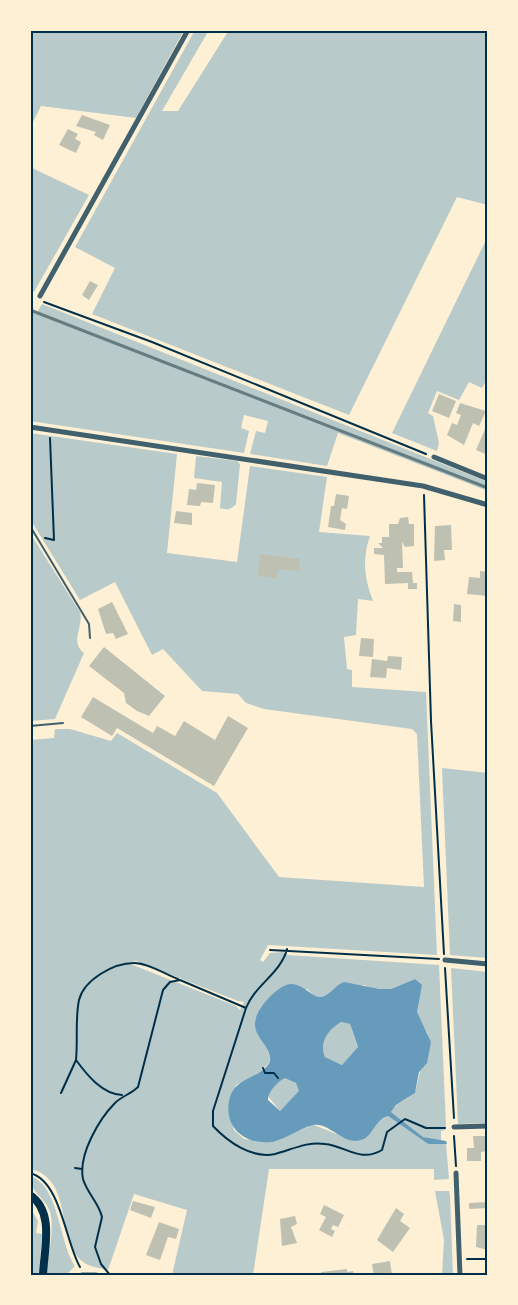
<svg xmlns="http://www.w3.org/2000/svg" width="518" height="1305" font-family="'IBM Plex Sans',sans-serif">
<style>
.green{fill:#b9caca;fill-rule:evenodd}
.water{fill:#669bbc;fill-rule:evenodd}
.building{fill:#bec0b2}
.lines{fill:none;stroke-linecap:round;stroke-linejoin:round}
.path{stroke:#003049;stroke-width:2}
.service{stroke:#3f606c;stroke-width:2}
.minor{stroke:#3f606c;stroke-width:5}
.primary{stroke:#003049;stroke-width:8}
.rail{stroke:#657d81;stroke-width:3}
.neatline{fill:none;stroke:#003049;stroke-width:2}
</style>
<rect width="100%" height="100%" fill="#fdf0d5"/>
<!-- green -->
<path class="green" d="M30 30H184L136 118 41 106 30 128Z
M195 30H209L162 111H178L229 30H488V205L457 197 349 415 92 314 115 268 75 247Z
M30 167 89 195 34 292 30 290Z
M488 236V377L482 388 469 382 459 400 437 391 428 413 433 416 439 443 437 451 392 433Z
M42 304 488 482V491L338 433 327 466 250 454 256 431 265 433 268 421 244 415 241 428 249 431 244 453 30 421V312L36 314Z
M30 433 177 454 167 553 237 562 250 466 327 477 319 532 370 536C362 559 364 577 373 601L358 599 356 635 344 637 347 669 352 670V687L426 692 437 955 268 945 260 960 263 962 270 953 283 952 288 955 439 965 446 1126 445 1130 441 1131V1141L423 1137 391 1112C397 1101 410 1100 416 1090L428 1034 417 1016 415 979 391 989H372L364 985 321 997H315L307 989 255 1019C254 1036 271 1045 270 1062L260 1072 236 1085 229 1111 234 1130 244 1139 268 1142 314 1125 354 1141 362 1140 378 1121 388 1116 428 1144H446L449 1179 434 1180V1169H269L253 1275H172L187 1210 134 1194 108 1270C100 1268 89 1267 82 1261 56 1240 73 1177 30 1169V740L54 738 55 729H70L111 741 117 733 217 793 279 877 424 887 417 734 412 729 264 709 246 703 238 694 202 691 163 649 152 655 115 582 80 600 30 519ZM136 961 238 1001 244 1002 240 1010 236 1006 128 963Z
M196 456 237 461 240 464 236 504C231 510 227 510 220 508L222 482 194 478Z
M30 533 80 612C84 628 69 641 84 653L55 719 30 721Z
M442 768 488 773V958L450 955Z
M451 968 488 972V1123L458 1124Z
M341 1022 350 1024 358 1048 342 1065 325 1057C319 1042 328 1030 341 1022Z
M285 1077 296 1083 300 1091 280 1111 268 1096 276 1083Z
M30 1176C59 1184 59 1243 75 1266L66 1275H46C48 1258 55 1227 50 1212 45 1197 30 1193 30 1176Z
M435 1191H449L450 1195 453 1275H442L444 1240Z
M30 1207 38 1221 36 1233 42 1234 39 1275H30Z"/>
<!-- water -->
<path class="water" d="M415 979 422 985 417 1012 431 1042 427 1063 419 1072 415 1093 396 1105 391 1112 423 1137 446 1141 447 1144H428L388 1116C374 1120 373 1137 361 1140 344 1146 329 1122 314 1125 300 1128 282 1141 271 1142 244 1145 222 1126 230 1097 237 1076 260 1079 270 1062 272 1046 254 1038 255 1023 255 1010 278 984 291 984 304 984 312 998 321 997 331 995 335 985 344 982L379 989H391ZM341 1022 350 1024 358 1047 342 1065 325 1057C319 1042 328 1030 341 1022ZM285 1078 296 1083 299 1091 280 1111 268 1100C268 1092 278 1081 285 1078Z"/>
<!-- building -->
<path class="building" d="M82 115 110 125 103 140 94 135 96 132 76 126Z
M68 129 78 134 75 139 81 142 76 153 59 145Z
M90 281 98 285 89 300 82 295Z
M439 394 456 401 449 418 432 411Z
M460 403 486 411 479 426 473 423 464 445 447 435 452 423 457 425 461 415 456 413Z
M488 422V455L476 450Z
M197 483 215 485 213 503 201 502 200 506 187 505 189 489 196 490Z
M336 494 349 496 347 509 342 508 340 520 346 524 345 530 328 527 331 506H334Z
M176 511 192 513V525L174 523Z
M408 517 409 524H414V546L405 547 402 542 403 568H397V572H412L413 583H417V589H408V583L385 584 384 555 374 554V548H383L378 543H382V537H389V524H398L400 518Z
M451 525 452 550H444L445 560 434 561 435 526Z
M260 554 300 559 299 571 278 569 277 578 258 576Z
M480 571 488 572V596L467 594 469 577 480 578Z
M112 602 128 634 116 639 113 633 106 634 98 609Z
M454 604 461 605V622L453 621Z
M361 638 374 639 373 657 359 656Z
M104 647 165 696 149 716 137 711 126 703 124 693 89 666Z
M388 656 402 657 401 670 387 668 386 678 370 677 372 659 387 661Z
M93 697 153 733 157 726 175 736 184 721 215 740 228 716 248 728 214 786 117 728 112 736 81 717Z
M473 1136H488V1151L481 1152V1161H467V1148H474Z
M133 1201 155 1207 151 1218 130 1210Z
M488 1202V1208L469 1209V1203Z
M324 1205 344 1215 338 1227 333 1225 331 1229 335 1231 332 1237 319 1230 326 1217 320 1214Z
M396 1208 404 1214 400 1221 410 1228 393 1252 377 1240Z
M295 1216 297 1224 291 1227 297 1243 282 1246 280 1219Z
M159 1222 179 1229 176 1239 168 1237 160 1260 146 1255Z
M477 1225H486L488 1229V1250L476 1247Z
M390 1261 392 1275H374L372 1264Z
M347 1269V1272L353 1271 354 1275H322L321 1272Z"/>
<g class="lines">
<!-- path -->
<path class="path" d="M44 302 152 342 426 454
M424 495 431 721 444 954
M45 538 54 540 50 438
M287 949C281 973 255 985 246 1008L213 1111V1126C228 1142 252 1159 275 1154 291 1150 307 1141 325 1144 346 1146 360 1163 382 1150L387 1132 405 1119 426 1128H445
M270 950 439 959
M445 968 454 1118
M263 1068 265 1073H274L278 1078
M61 1093 76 1060
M122 1095C102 1094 87 1075 76 1060 78 1040 75 1019 79 1000 84 980 113 963 134 963 148 963 165 974 178 979
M454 1136 456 1166
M75 1168 82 1169
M30 1173C61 1181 65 1241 80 1267
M467 1259H488
M110 1275 101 1264 95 1247 102 1217C99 1203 87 1193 83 1179 78 1155 99 1119 115 1103 122 1096 131 1094 138 1087L163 990 170 982 180 980 246 1008"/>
<!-- service -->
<path class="service" d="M30 526 89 624 90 638
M30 726 63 723"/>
<!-- minor -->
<path class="minor" d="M40 296 188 30
M30 427 423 486 488 505
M434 457 488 479
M445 960 488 964
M454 1127 488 1126
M456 1173 460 1275
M82 1275H96"/>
<!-- primary -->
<path class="primary" d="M30 1195C55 1212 44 1249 43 1275"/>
<!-- rail -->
<path class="rail" d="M30 310 488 488"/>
</g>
<!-- border -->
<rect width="518" height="1305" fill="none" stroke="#fdf0d5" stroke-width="63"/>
<rect x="32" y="32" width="454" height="1242" class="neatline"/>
</svg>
